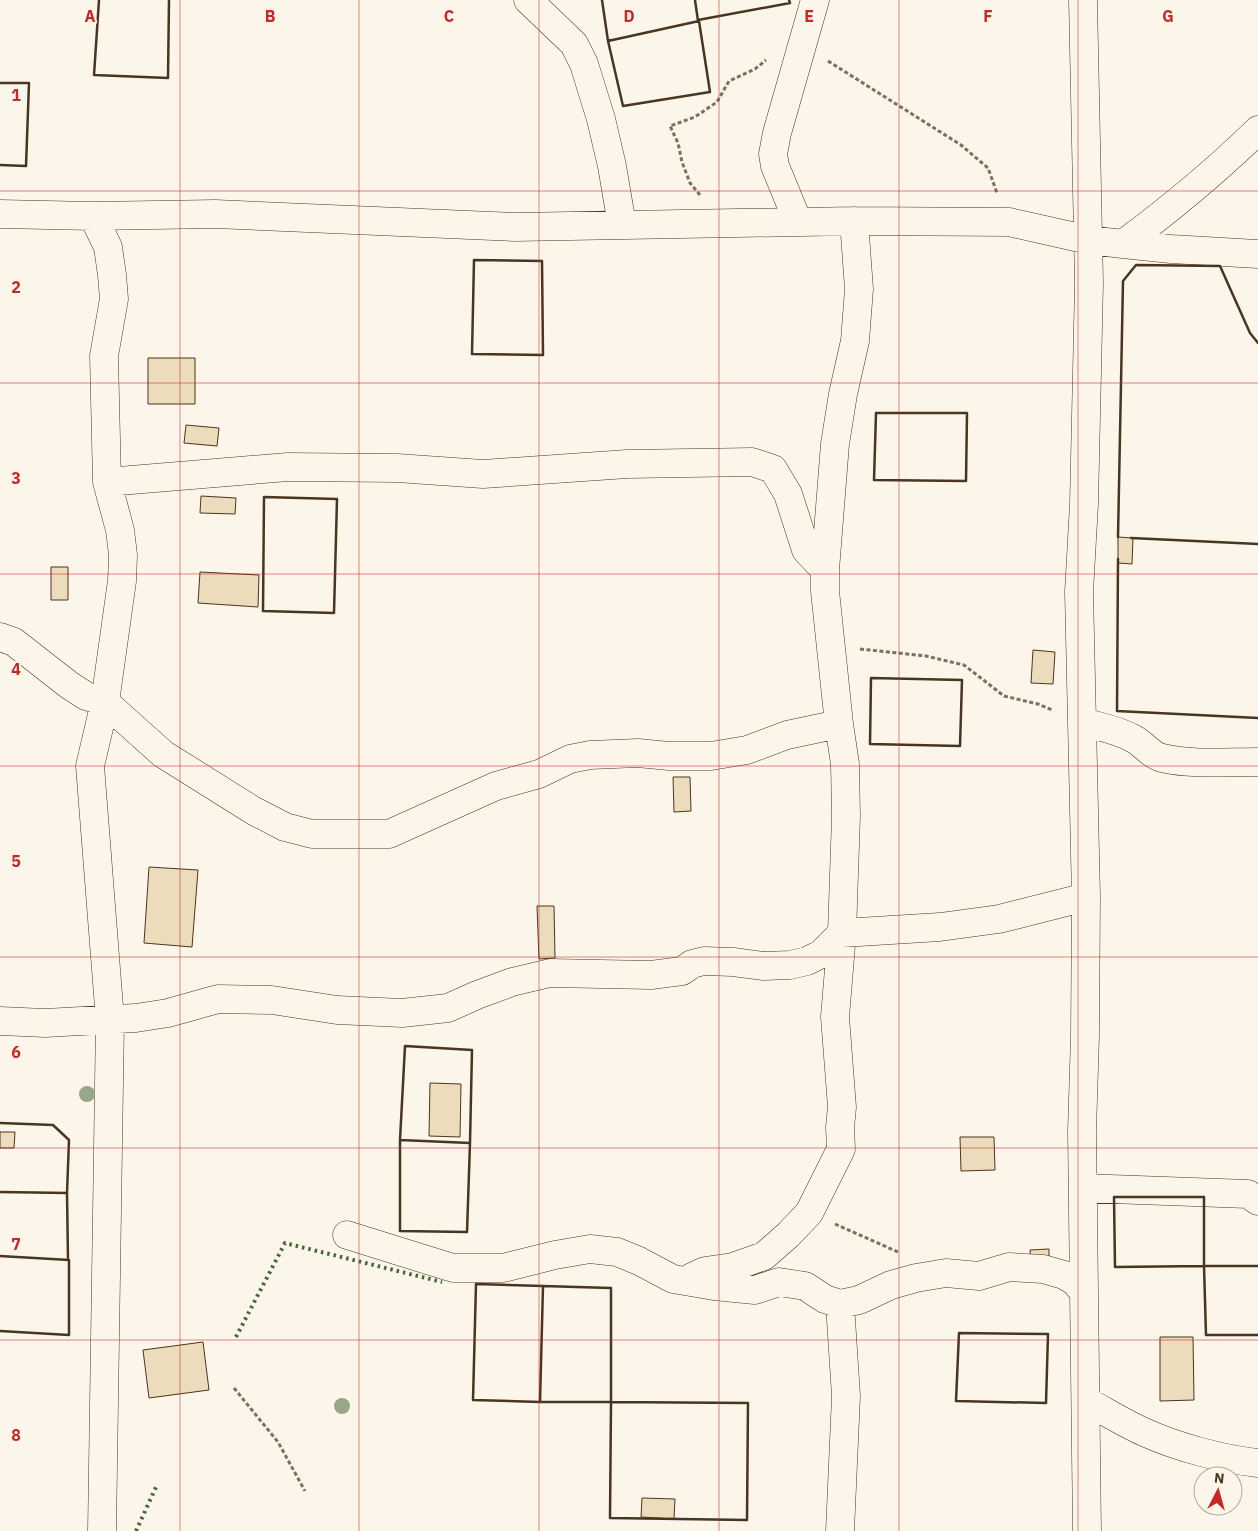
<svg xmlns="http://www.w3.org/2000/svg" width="1258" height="1531" font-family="'IBM Plex Sans',sans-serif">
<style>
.building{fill:#ecdcbc;stroke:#4a3520}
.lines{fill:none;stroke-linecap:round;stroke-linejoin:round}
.minor-casing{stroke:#4a3520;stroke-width:29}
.path{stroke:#7f6f5c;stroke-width:3;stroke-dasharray:4 2.5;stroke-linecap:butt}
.minor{stroke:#fbf6e9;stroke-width:28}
.hedge{stroke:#436837;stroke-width:4;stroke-dasharray:2.5 4;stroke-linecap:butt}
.wall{stroke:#4a3520;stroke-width:2.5}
.tree{fill:#96a887}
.grid{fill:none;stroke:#c62828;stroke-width:1;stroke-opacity:0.55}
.grid-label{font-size:16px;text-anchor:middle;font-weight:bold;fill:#c62828;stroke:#fbf6e9;stroke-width:4;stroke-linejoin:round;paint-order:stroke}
</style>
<rect width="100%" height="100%" fill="#fbf6e9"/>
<!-- building -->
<path class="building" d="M148 358H195V404H148Z
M186 425 219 428 217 446 184 443Z
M201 496 236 498 235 514 200 513Z
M1118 537 1133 538 1132 564 1118 563Z
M51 567H68V600H51Z
M200 572 259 575 258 607 198 603Z
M1033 650 1055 652 1053 684 1031 683Z
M673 777H690L691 811 674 812Z
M149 867 198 870 192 947 144 943Z
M537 906H554L555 958 539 959Z
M430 1083 461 1084 460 1137 429 1136Z
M0 1132H15L14 1148H0Z
M960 1137H994L995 1170 961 1171Z
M1049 1249V1267L1031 1268 1030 1250Z
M1160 1337H1193L1194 1400 1160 1401Z
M203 1342 209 1390 149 1398 143 1350Z
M642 1498 675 1499 674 1519 641 1517Z"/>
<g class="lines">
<!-- minor casing -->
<g class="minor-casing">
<path id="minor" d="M528 0 574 44 584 64 601 119 612 166 622 225
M1083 0 1089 283 1084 504 1079 592 1086 897 1085 1036 1082 1131 1087 1531
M0 214 93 216 215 214 515 227 854 221 1009 222 1089 240 1123 244 1171 249 1258 254
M93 216 108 247 112 275 114 299 104 356 107 482 120 530 123 555 122 581 105 702 90 766 110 1020 102 1531
M798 222 775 166 773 154 777 133 815 0
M1123 244C1170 209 1215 172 1258 130
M107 482 288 467 397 468 483 474 627 464 752 462 773 469 788 494 806 550 825 570
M0 637 14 642 69 685 86 696 105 702 163 754 254 811 285 827 312 834H389L496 786 539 774 570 759 590 755 638 753 669 756H711L747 750 787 735 839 724 825 591V570L835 444 843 394 855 341 859 289 854 221
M1083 722C1100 727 1119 730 1134 739 1144 744 1150 755 1162 758 1193 765 1227 762 1258 762
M0 1021 45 1023 136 1018 168 1013 218 999 272 1000 337 1010 402 1013 448 1008 477 995 512 982 550 973 651 975 682 971 692 964 704 961 733 962 764 966 790 965 807 961 821 954 842 933 940 927 999 919 1086 897
M1083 1188 1248 1194 1258 1201
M347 1235 453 1268H503L555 1255 590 1249 617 1252 639 1261 673 1279 714 1286 755 1290 779 1282 805 1286 825 1299 840 1304 859 1300 891 1285 916 1278 946 1273 979 1276 1009 1267 1043 1269 1064 1275 1074 1281 1083 1291
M692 1277 705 1271 733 1267 764 1256 788 1235 809 1213 841 1149 840 1127 842 1107 835 1017 842 933 846 816 845 764 839 724
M840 1304 846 1396 840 1531
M1086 1401C1105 1411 1124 1423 1144 1432 1177 1447 1221 1459 1258 1463"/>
</g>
<!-- path -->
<path class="path" d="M828 61 961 145 988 168 997 193
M700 195 690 183 682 162 678 143 670 126 695 117 717 102 729 81 755 69 766 60
M860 649 926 656 964 665 1004 696 1038 704 1052 710
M835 1224 898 1252
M234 1388 278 1442 305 1491"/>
<!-- minor -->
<use href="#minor" class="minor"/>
<!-- hedge -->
<path class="hedge" d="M236 1337 285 1243 442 1282
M136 1531 156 1487"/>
<!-- wall -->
<path class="wall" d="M99 0 94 75 168 78 169 0
M602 0 608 41 610 40
M695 0 698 21
M698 20 790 3 789 0
M699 21 710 92 623 106 608 41Z
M0 83H29L26 166 0 165
M474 260 542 261 543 355 472 354Z
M876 413H967L966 481 874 480Z
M264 497 337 499 334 613 263 611Z
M1118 537 1123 281 1136 265 1220 266 1250 333 1258 343
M1131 538 1258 544
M1118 559 1117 711 1258 718
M871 678 962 680 960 746 870 744Z
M405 1046 472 1050 470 1143 400 1140Z
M0 1123 53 1125 69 1140 67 1193H65
M400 1140 470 1143 467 1232 400 1231Z
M0 1192 67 1193 68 1260
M1114 1197H1204V1266L1115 1267Z
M0 1256 69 1260V1335L0 1331
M1258 1266H1204L1206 1335H1258
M476 1284 543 1286 540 1402 473 1400Z
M543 1286 611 1288V1402H540Z
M959 1333 1048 1334 1046 1403 956 1401Z
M611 1402 748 1403 747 1520 610 1518Z"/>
</g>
<!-- trees -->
<g class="tree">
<circle cx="87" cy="1094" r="8"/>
<circle cx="342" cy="1406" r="8"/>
</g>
<!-- grid -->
<path class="grid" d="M180 0V1531M359 0V1531M539 0V1531M719 0V1531M899 0V1531M1078 0V1531M0 191H1258M0 383H1258M0 574H1258M0 766H1258M0 957H1258M0 1148H1258M0 1340H1258"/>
<g class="grid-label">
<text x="90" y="22">A</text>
<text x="270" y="22">B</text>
<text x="449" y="22">C</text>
<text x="629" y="22">D</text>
<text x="809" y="22">E</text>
<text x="988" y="22">F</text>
<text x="1168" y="22">G</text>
<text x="16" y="101">1</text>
<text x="16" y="293">2</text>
<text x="16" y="484">3</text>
<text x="16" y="675">4</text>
<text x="16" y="867">5</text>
<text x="16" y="1058">6</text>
<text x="16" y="1250">7</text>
<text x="16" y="1441">8</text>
</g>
<!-- north arrow -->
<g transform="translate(1218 1491) rotate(6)"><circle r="24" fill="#fbf6e9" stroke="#b4a999"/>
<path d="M0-4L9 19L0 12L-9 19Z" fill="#c62828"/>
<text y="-8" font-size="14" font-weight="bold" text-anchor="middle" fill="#4a3520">N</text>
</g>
</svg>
